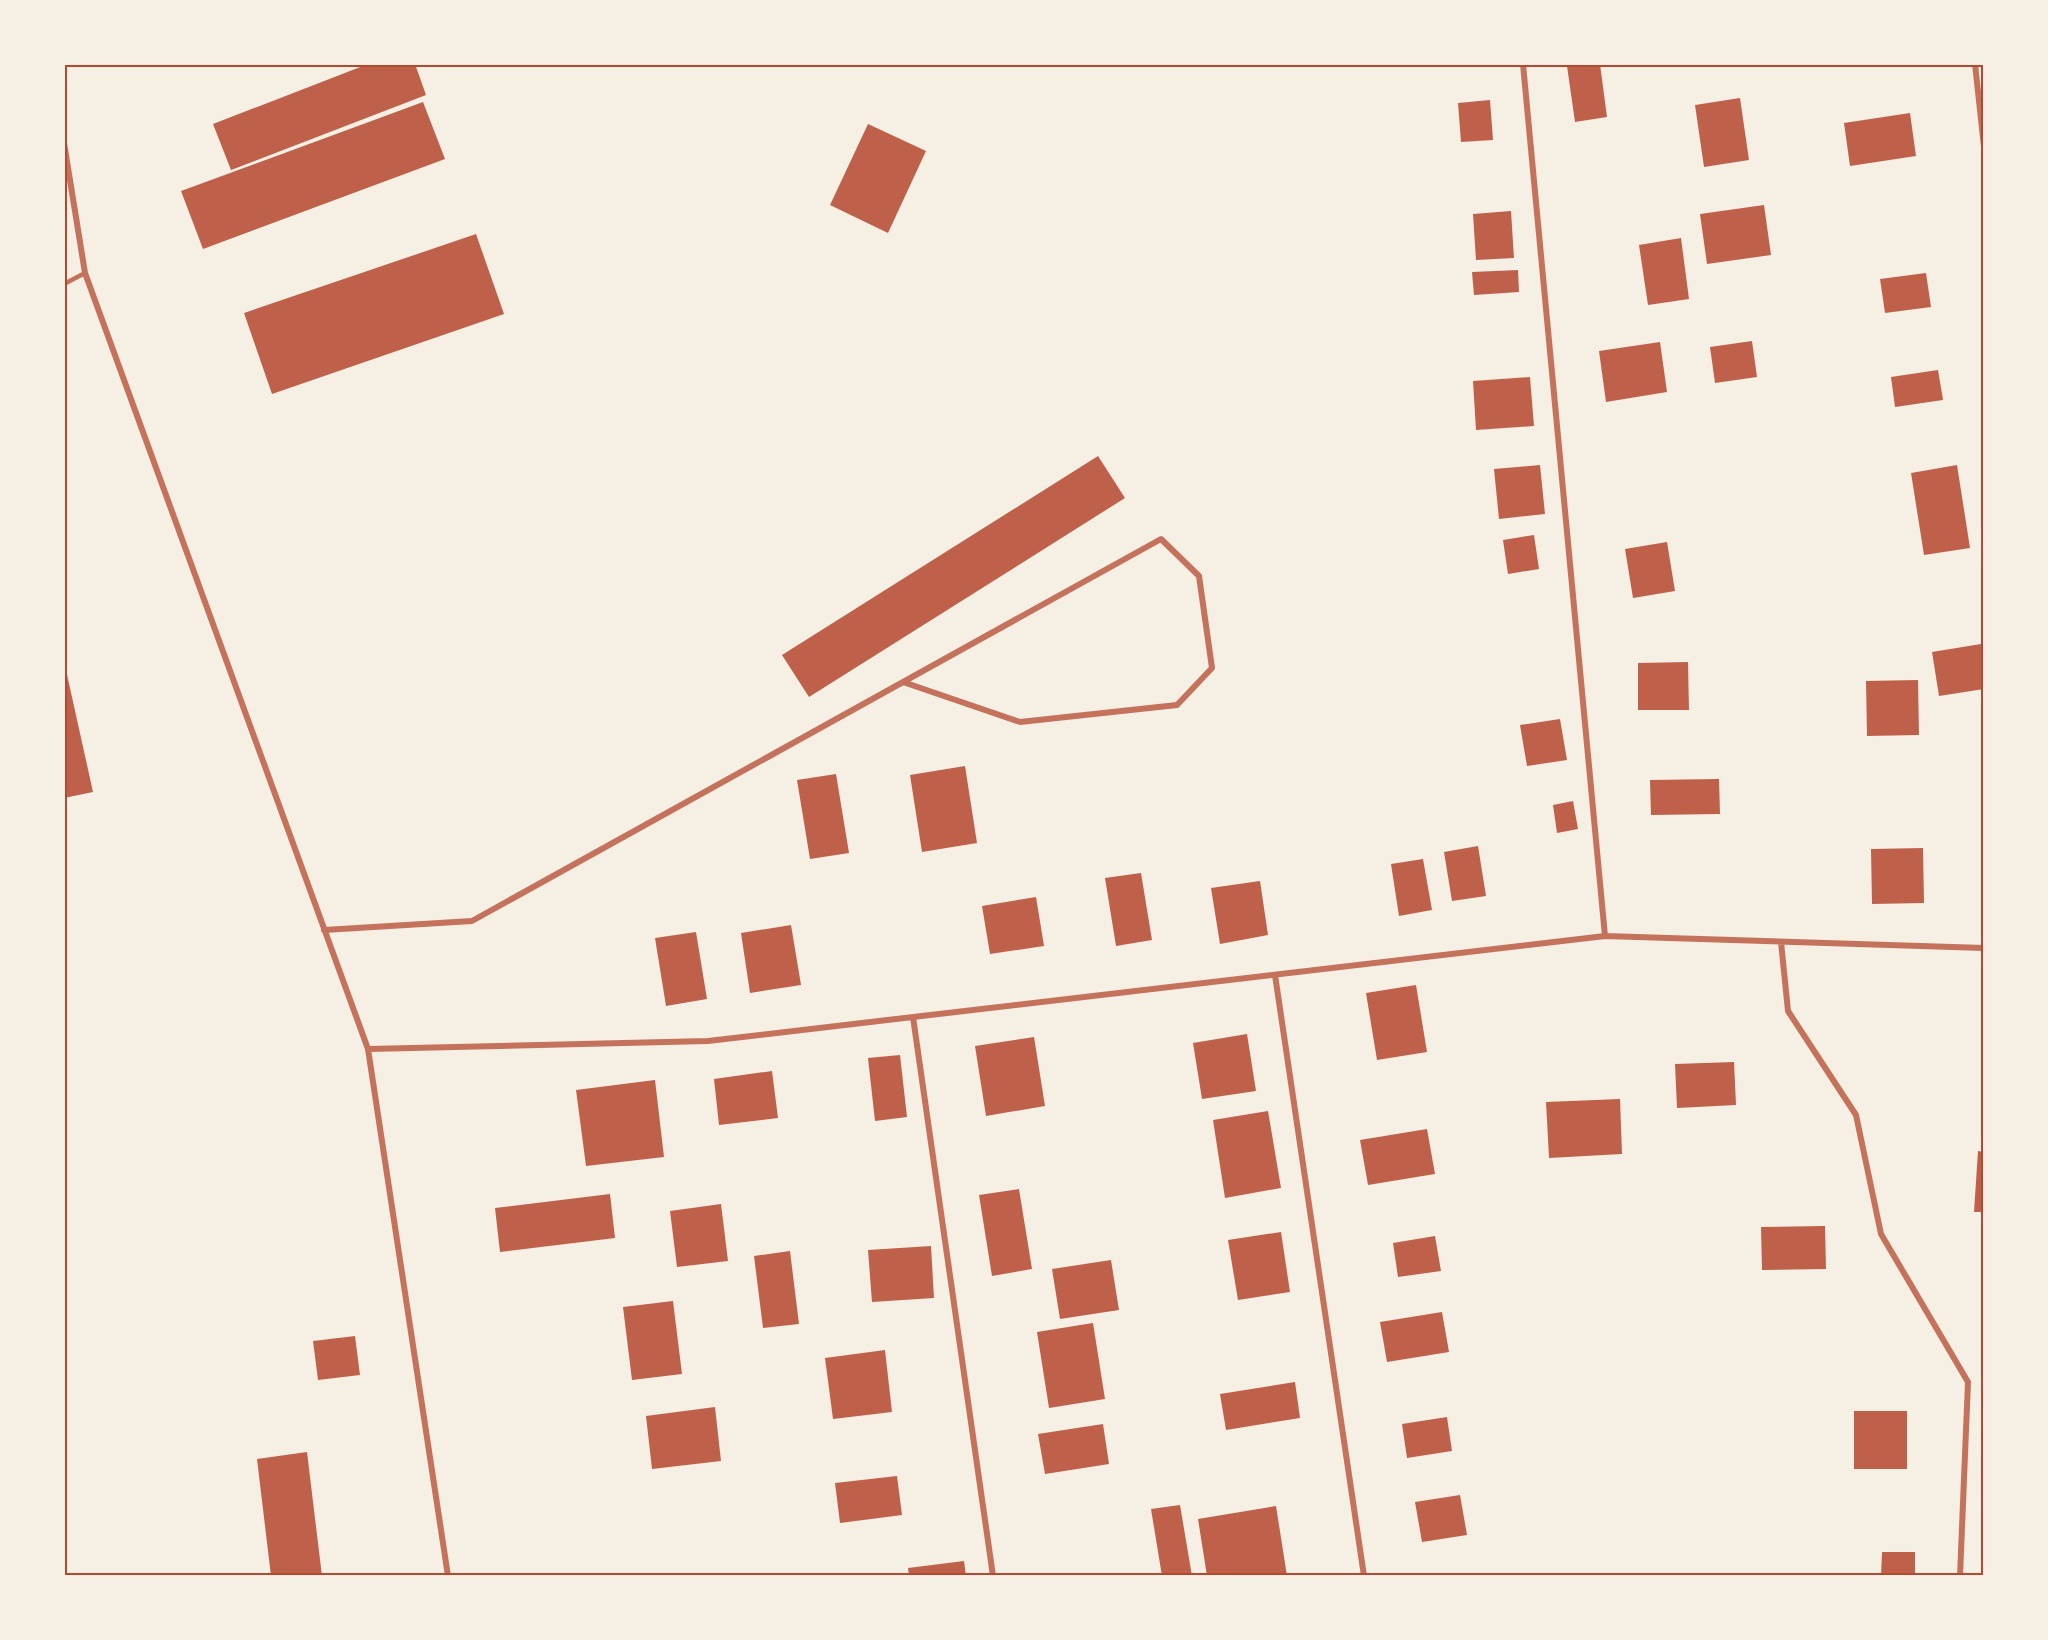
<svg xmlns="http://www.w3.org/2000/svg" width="2048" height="1640" font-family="'Roboto Condensed',sans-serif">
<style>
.building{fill:#bf614a}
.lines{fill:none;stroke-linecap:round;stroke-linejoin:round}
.service{stroke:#c5725c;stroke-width:4.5}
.minor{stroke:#c5725c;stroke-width:6}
.neatline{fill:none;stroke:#b5482f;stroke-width:2}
</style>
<rect width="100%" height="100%" fill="#f6efe4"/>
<!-- building -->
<path class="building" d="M368 64H415L426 95 231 170 213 124Z
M1579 64H1600L1607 117 1575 122 1567 66Z
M1740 98 1749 160 1704 167 1695 105Z
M1490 100 1493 140 1461 142 1458 103Z
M423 102 445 159 203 249 181 191Z
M1910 113 1916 156 1850 166 1844 123Z
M868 124 926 151 888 233 830 205Z
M1764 205 1771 255 1707 264 1700 214Z
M1511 211 1514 258 1476 260 1473 214Z
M476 234 504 314 272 394 244 313Z
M1681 238 1689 299 1648 305 1639 245Z
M1518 270 1519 292 1474 295 1472 272Z
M1926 273 1931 307 1885 313 1880 279Z
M1752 341 1757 377 1715 383 1710 347Z
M1660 342 1667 392 1606 402 1599 351Z
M1938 370 1943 400 1895 407 1891 377Z
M1530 377 1534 426 1476 430 1473 381Z
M1098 456 1125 498 809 697 782 655Z
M1540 465 1545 514 1499 519 1494 469Z
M1957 465 1970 548 1924 555 1911 473Z
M1534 535 1539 569 1508 574 1503 540Z
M1667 542 1675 591 1633 598 1625 549Z
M1981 644 1984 662V689L1939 696 1932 652Z
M64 661 93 792 64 798Z
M1688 662 1689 710H1638V663Z
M1918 680 1919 735 1867 736 1866 681Z
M1560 719 1567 760 1527 766 1520 725Z
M965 766 977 843 922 852 910 775Z
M836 774 849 853 810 859 797 780Z
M1719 779 1720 814 1651 815 1650 780Z
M1573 801 1578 829 1557 833 1553 805Z
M1478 846 1486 896 1452 901 1444 852Z
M1923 848 1924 903 1872 904 1871 849Z
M1423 859 1432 910 1399 916 1391 864Z
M1141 873 1152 940 1116 946 1105 878Z
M1260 881 1268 935 1220 944 1211 888Z
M1036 897 1044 946 990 954 982 906Z
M791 925 801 985 750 993 741 933Z
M696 932 707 999 666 1006 655 938Z
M1416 985 1427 1052 1377 1060 1366 993Z
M1247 1034 1256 1091 1202 1099 1193 1043Z
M1034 1037 1045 1106 986 1116 975 1046Z
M900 1055 907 1117 875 1121 868 1058Z
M1734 1062 1736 1105 1677 1108 1675 1064Z
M772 1071 778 1118 719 1125 714 1079Z
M655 1080 664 1157 586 1166 576 1090Z
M1620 1099 1622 1154 1549 1158 1546 1102Z
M1268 1111 1281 1188 1225 1198 1213 1120Z
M1427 1129 1435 1174 1368 1185 1360 1140Z
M1978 1151 1984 1152V1212H1974Z
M1019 1189 1032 1269 992 1276 979 1195Z
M610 1194 615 1238 500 1252 495 1208Z
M721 1204 728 1261 677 1267 670 1211Z
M1825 1226 1826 1269 1762 1270 1761 1227Z
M1281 1232 1290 1292 1238 1300 1228 1240Z
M1435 1236 1441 1271 1398 1277 1393 1243Z
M931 1246 934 1298 872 1302 868 1250Z
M790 1251 799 1324 763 1328 754 1256Z
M1111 1260 1119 1310 1060 1319 1052 1269Z
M673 1301 682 1374 632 1380 623 1307Z
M1442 1312 1449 1352 1387 1362 1380 1322Z
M1093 1323 1105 1399 1049 1408 1037 1332Z
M355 1336 360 1375 318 1380 313 1341Z
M885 1350 892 1412 833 1419 825 1358Z
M1295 1382 1300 1418 1226 1430 1220 1394Z
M715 1407 721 1461 652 1469 646 1416Z
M1854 1411H1907V1469H1854Z
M1447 1417 1452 1451 1407 1458 1402 1424Z
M1103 1424 1109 1464 1045 1474 1038 1434Z
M307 1452 322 1576H271L257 1459Z
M897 1476 902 1515 840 1523 835 1483Z
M1460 1495 1467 1535 1422 1542 1415 1502Z
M1180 1505 1192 1576H1162L1151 1509Z
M1276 1506 1287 1576H1207L1198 1519Z
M1882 1552H1915V1576H1881Z
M964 1561 966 1576H909L908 1568Z"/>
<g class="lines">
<!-- service -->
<path class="service" d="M64 284 85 273"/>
<!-- minor -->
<path class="minor" d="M1523 64 1605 936
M1975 64 1984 147
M64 143 85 273 368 1049 448 1576
M324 930 472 921 1161 539 1199 576 1212 668 1177 705 1020 722 903 682
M1781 942 1788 1011 1856 1115 1881 1234 1968 1382 1960 1576
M1275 975 1364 1576
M913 1017 993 1576
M368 1049 708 1041 1605 936 1984 948"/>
</g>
<!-- border -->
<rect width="2048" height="1640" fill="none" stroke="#f6efe4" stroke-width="132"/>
<rect x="66" y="66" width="1916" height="1508" class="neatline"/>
</svg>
